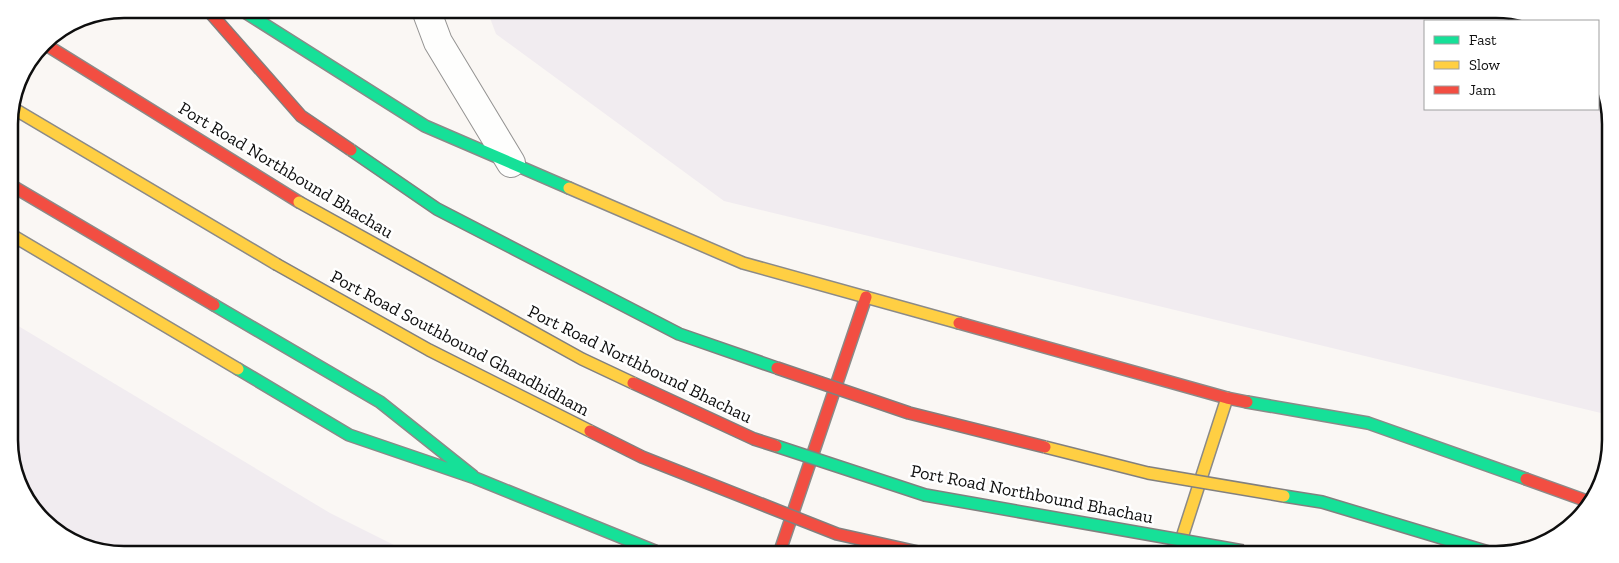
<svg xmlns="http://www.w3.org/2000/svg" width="1619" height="563" font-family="'Zilla Slab',serif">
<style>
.industrial{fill:#f1ecf0}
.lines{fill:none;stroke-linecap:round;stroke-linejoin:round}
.street-casing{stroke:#949392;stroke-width:30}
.fast-casing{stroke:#8b8a88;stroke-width:14}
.slow-casing{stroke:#8b8a88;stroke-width:14}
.jam-casing{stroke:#8b8a88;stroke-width:14}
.street{stroke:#fefefd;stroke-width:28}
.fast{stroke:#16e098;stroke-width:11}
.slow{stroke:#ffcf43;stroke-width:11}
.jam{stroke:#f24e42;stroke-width:11}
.fast-bridge-casing{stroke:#82807f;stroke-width:14;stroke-linecap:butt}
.slow-bridge-casing{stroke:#82807f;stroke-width:14;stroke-linecap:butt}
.jam-bridge-casing{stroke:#82807f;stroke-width:14;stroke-linecap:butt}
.fast-bridge{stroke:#16e098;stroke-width:11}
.slow-bridge{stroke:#ffcf43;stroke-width:11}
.jam-bridge{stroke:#f24e42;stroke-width:11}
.labels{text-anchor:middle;stroke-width:5;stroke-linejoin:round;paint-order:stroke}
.street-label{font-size:18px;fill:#0e0e0e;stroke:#fff}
.rim{fill:none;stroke:#0e0e0e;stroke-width:2.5}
</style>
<rect width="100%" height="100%" fill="#faf7f4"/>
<!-- industrial -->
<path class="industrial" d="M487 10 1532 15 1542 21H1425V109H1598V83L1609 108 1605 414 724 201 496 34Z
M10 321 330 513 404 550 87 548 37 516 11 462Z"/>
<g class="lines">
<!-- street casing -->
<g class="street-casing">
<path id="street" d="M426 10 438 42 511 163"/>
</g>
<!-- fast casing -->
<g class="fast-casing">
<path id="fast" d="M240 9 425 126 569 188
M214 305 380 402 473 476
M238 369 349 435 475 478 655 551
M1247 402 1368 423 1526 479"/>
</g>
<!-- slow casing -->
<g class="slow-casing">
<path id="slow" d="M11 107 276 264
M569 188 743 263 959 323
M10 234 238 369
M1177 553 1227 398"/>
</g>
<!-- jam casing -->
<g class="jam-casing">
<path id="jam" d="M43 43 299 202
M9 184 214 305
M959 323 1227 398 1247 402
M1526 479 1587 501
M780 551 866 297"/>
</g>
<!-- street -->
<use href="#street" class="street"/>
<!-- fast -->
<use href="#fast" class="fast"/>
<!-- slow -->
<use href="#slow" class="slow"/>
<!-- jam -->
<use href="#jam" class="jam"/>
<!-- fast-bridge casing -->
<g class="fast-bridge-casing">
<path id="fast-bridge" d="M351 150 437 209 679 334 777 368
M776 446 925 495 1243 551
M1284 496 1322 502 1495 554"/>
</g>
<!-- slow-bridge casing -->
<g class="slow-bridge-casing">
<path id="slow-bridge" d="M299 202 582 359 633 383
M276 264 429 350 590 431
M1045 447 1148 473 1284 496"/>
</g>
<!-- jam-bridge casing -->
<g class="jam-bridge-casing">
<path id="jam-bridge" d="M207 9 301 116 351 150
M777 368 909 413 1045 447
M633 383 754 439 776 446
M590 431 642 457 837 534 918 552"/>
</g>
<!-- fast-bridge -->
<use href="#fast-bridge" class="fast-bridge"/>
<!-- slow-bridge -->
<use href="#slow-bridge" class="slow-bridge"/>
<!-- jam-bridge -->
<use href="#jam-bridge" class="jam-bridge"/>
</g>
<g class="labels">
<!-- street labels -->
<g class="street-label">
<text transform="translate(286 170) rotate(31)" y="6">Port Road Northbound Bhachau</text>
<text transform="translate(460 343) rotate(28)" y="6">Port Road Southbound Ghandhidham</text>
<text transform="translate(640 364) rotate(26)" y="6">Port Road Northbound Bhachau</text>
<text transform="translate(1032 494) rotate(11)" y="6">Port Road Northbound Bhachau</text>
</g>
</g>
<!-- crop -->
<path d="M0 0H1619V563H0ZM124 18H1496A106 106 0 0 1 1602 124V440A106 106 0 0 1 1496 546H124A106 106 0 0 1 18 440V124A106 106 0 0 1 124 18Z" fill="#fff" fill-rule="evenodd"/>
<path class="rim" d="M124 18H1496A106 106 0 0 1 1602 124V440A106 106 0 0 1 1496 546H124A106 106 0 0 1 18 440V124A106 106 0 0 1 124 18Z"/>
<!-- legend -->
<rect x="1424" y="20" width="175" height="90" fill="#ffffff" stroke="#9f9f9f"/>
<rect x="1434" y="36" width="25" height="8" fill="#16e098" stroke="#9f9f9f"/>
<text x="1469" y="45" font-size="15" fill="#0e0e0e">Fast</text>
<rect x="1434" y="61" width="25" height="8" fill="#ffcf43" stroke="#9f9f9f"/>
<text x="1469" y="70" font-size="15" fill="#0e0e0e">Slow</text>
<rect x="1434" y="86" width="25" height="8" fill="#f24e42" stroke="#9f9f9f"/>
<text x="1469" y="95" font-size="15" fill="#0e0e0e">Jam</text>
</svg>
